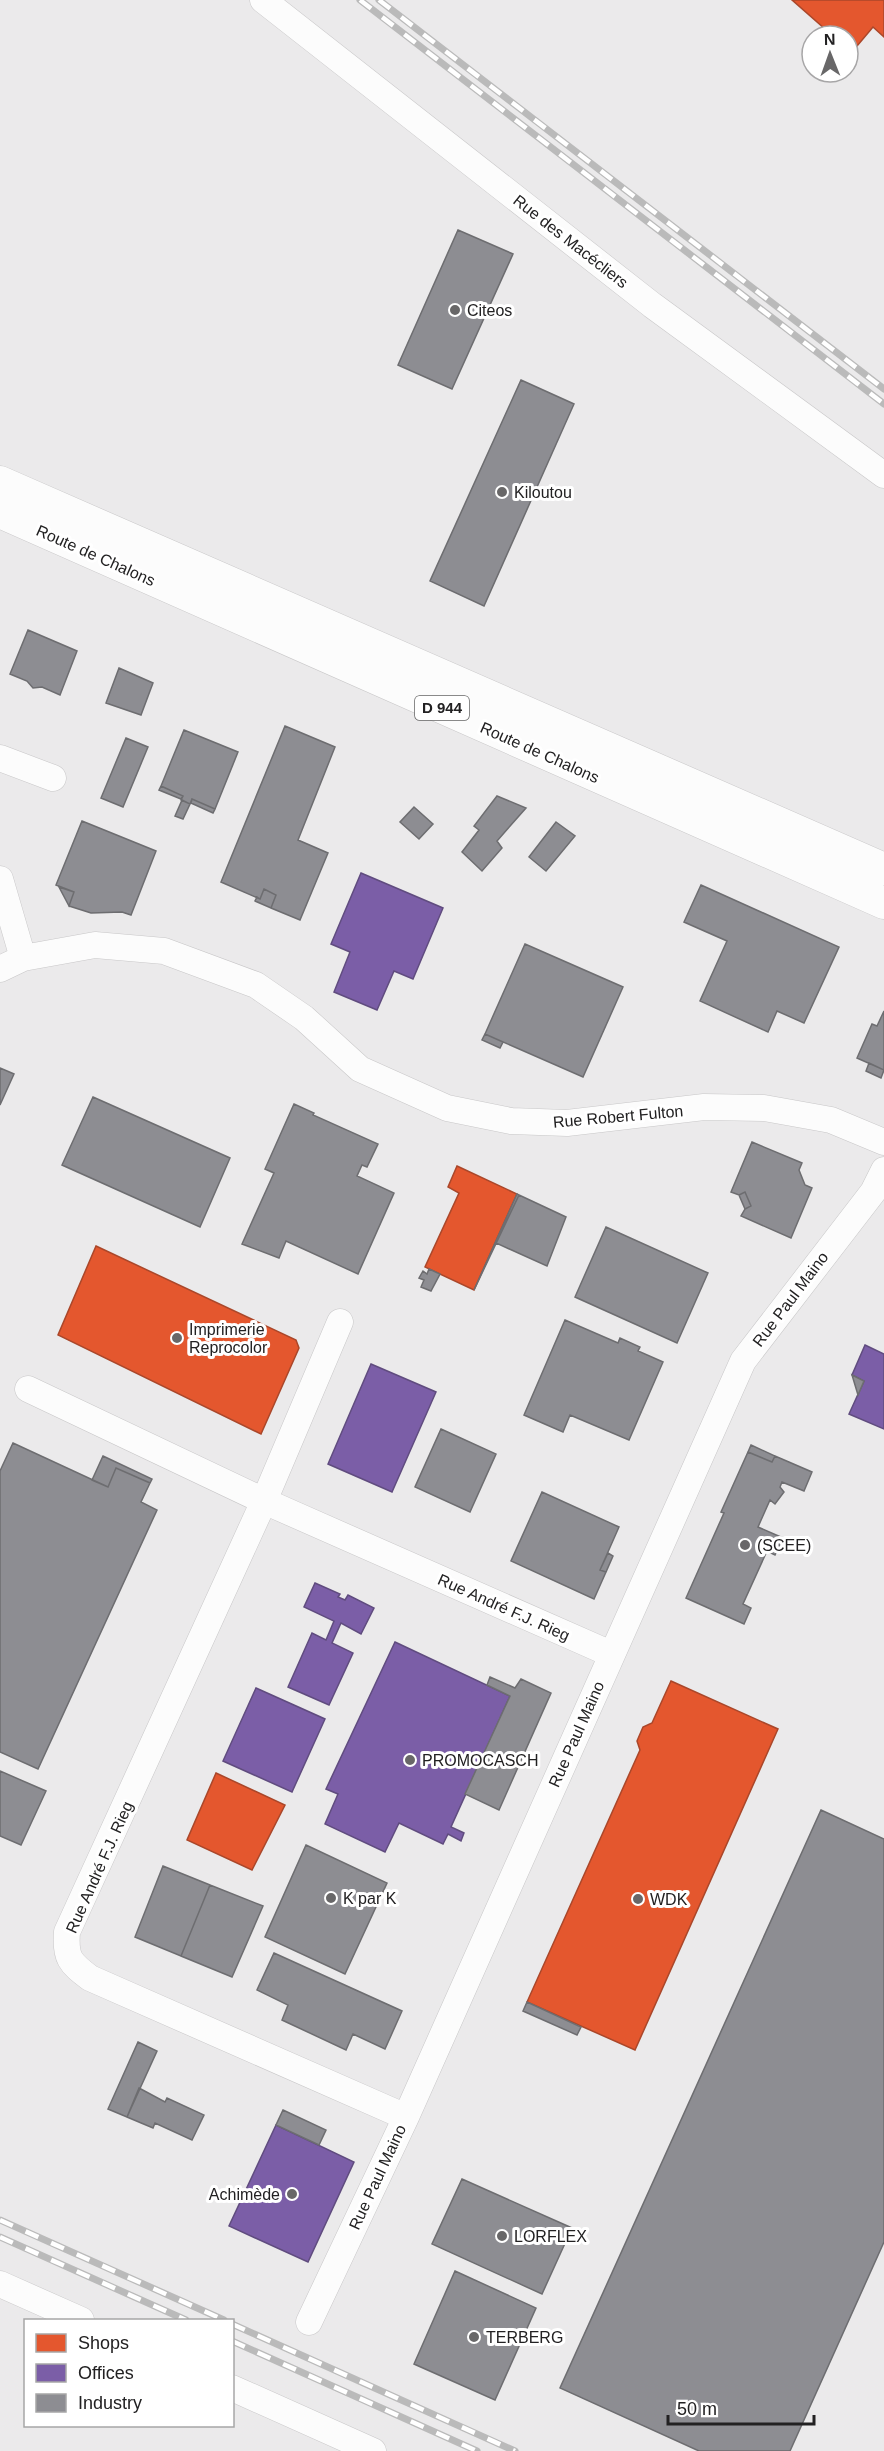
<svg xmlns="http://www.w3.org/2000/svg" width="884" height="2451" font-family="Helvetica,sans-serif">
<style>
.shops{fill:#e4572e;stroke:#aa472a;stroke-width:1.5}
.offices{fill:#7b5ea7;stroke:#604c7f;stroke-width:1.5}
.industry{fill:#8d8d92;stroke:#6d6d70;stroke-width:1.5}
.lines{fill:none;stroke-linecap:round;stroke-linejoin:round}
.minor-casing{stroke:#c8c7c8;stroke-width:27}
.major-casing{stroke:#c8c7c8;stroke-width:33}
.minor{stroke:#fcfcfc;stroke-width:26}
.major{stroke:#fcfcfc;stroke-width:32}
.rail-casing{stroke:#bababa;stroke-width:7}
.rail{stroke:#fff;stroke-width:4.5;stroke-dasharray:14;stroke-linecap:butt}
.poi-dot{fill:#686768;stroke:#fff;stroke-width:2}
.labels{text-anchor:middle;stroke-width:6;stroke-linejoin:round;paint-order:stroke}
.shield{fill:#fff;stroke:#646464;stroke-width:1.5}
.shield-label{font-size:15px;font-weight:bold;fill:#222122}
.street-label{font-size:16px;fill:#222122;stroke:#fff}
.poi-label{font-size:16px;fill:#222122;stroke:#fff;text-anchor:start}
</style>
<rect width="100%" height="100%" fill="#ebeaeb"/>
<!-- shops -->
<path class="shops" d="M792 0H884V37L873 27 852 52 848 49V36H833Z
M457 1166 517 1194 474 1290 425 1267 459 1193 448 1187Z
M96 1246 296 1340 299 1348 261 1434 58 1335Z
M671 1681 778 1729 635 2050 527 2002 640 1750 637 1741 643 1727 652 1723Z
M216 1773 285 1805 252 1870 187 1840Z"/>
<!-- offices -->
<path class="offices" d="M361 873 443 908 413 979 394 971 377 1010 334 992 350 952 331 944Z
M865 1345 884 1354V1429L849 1414 864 1381 852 1375Z
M371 1364 436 1392 392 1492 328 1464Z
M315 1583 340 1594 338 1597 345 1600 348 1595 374 1608 361 1634 341 1623 332 1643 353 1653 329 1705 288 1687 312 1633 326 1640 334 1621 304 1607Z
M395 1642 510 1696 451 1827 464 1833 461 1841 448 1834 443 1844 399 1823 385 1852 325 1824 338 1794 326 1789Z
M256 1688 325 1719 292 1792 223 1761Z
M276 2125 354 2162 308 2262 229 2226Z"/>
<!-- industry -->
<path class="industry" d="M458 230 513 254 452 389 398 365Z
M521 380 574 404 484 606 430 581Z
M28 630 77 651 60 695 42 687 33 688 27 681 10 674Z
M119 668 153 683 141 715 106 703Z
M285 726 335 747 298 840 328 853 300 920 271 908 276 895 264 889 260 899 221 882Z
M184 730 238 752 215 809 192 799 190 804 181 800 183 796 161 786Z
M126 738 148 747 123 807 101 798Z
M161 786 183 796 181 799 159 790Z
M497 796 526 808 497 841 502 848 482 871 462 852 479 830 474 826Z
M192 799 215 809 213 813 191 803Z
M182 800 190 804 183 819 175 816Z
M414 807 433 824 419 839 400 822Z
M82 821 156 851 131 915 122 912 91 913 69 906 74 892 56 885Z
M556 822 575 836 546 871 529 857Z
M701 885 839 947 804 1023 777 1011 768 1032 700 1001 727 941 684 922Z
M59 887 74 892 69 906Z
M264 889 276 895 271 908 255 901 257 897 260 899Z
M525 944 623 987 583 1077 485 1034Z
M884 1011V1070L857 1058 872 1024 877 1026Z
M485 1034 503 1042 500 1048 482 1040Z
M869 1063 884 1070 881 1078 866 1071Z
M0 1068 14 1074 0 1105Z
M93 1097 230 1158 200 1227 62 1165Z
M294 1104 314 1113 313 1115 378 1144 367 1167 362 1165 357 1176 394 1193 358 1274 286 1241 279 1258 242 1244 274 1173 265 1169Z
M752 1142 802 1163 799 1170 805 1185 812 1188 791 1238 741 1216 745 1209 751 1206 745 1192 739 1195 731 1192Z
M745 1192 751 1206 745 1209 739 1195Z
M517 1194 519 1195 474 1290Z
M519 1195 566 1217 547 1266 496 1243Z
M606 1227 708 1273 677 1343 575 1297Z
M429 1269 440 1274 431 1291 421 1287 424 1280 419 1278 423 1271 427 1274Z
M565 1320 618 1343 620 1338 640 1347 638 1351 663 1362 629 1440 570 1415 563 1432 524 1415Z
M852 1375 864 1381 858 1395Z
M441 1429 496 1454 470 1512 415 1487Z
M13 1443 108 1487 116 1468 150 1483 141 1502 157 1510 38 1769 0 1752V1471Z
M751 1445 775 1456 772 1462 748 1452Z
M748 1452 772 1462 775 1456 812 1472 804 1491 782 1482 780 1487 784 1492 775 1504 770 1500 758 1527 783 1538 775 1555 767 1551 743 1604 751 1608 744 1624 686 1598 724 1513 721 1512Z
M103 1456 152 1479 150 1483 116 1468 108 1487 92 1480Z
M542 1492 619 1527 600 1570 606 1572 594 1599 511 1561Z
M608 1553 613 1556 606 1572 600 1570Z
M490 1677 515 1688 521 1679 551 1693 499 1810 465 1794 510 1696 487 1685Z
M0 1771 46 1791 21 1845 0 1836Z
M821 1810 884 1839V2242L790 2451H699L560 2388Z
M306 1845 387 1883 345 1974 265 1937Z
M163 1866 210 1885 181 1956 135 1937Z
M210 1885 263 1906 232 1977 181 1956Z
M274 1953 402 2011 385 2049 353 2034 346 2050 282 2020 288 2005 257 1990Z
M527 2002 581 2027 577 2035 523 2011Z
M138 2042 157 2051 127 2117 108 2109Z
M139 2088 165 2102 167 2098 204 2115 192 2140 155 2123 153 2128 127 2117Z
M283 2110 326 2130 319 2145 276 2125Z
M462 2179 572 2228 542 2294 432 2244Z
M455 2271 536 2308 495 2400 414 2364Z"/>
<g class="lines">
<!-- minor casing -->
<g class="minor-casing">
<path id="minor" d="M263 0 652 305 884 475
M0 758 53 778
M0 879 23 958
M0 969 23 958 95 945 164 951 256 985 304 1018 360 1069 447 1108 511 1121 567 1123 704 1107 764 1108 831 1120 884 1142
M340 1322 264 1501 67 1932C65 1958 70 1963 90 1978L406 2117
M28 1389 264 1501 611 1654
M0 2284 81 2320
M309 2322 406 2117 743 1361 873 1192 884 1170
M232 2388 373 2451"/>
</g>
<!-- major casing -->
<g class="major-casing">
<path id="major" d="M0 482 884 869
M0 512 884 903"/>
</g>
<!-- minor -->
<use href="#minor" class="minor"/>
<!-- major -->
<use href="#major" class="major"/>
<!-- rail casing -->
<g class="rail-casing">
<path id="rail" d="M360 0 884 404
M379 0 884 389
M0 2220 224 2320
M0 2237 186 2320
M232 2324 515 2451
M232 2341 477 2451"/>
</g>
<!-- rail -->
<use href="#rail" class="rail"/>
</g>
<!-- markers -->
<g class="poi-dot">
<circle cx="455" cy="310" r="6"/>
<circle cx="502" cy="492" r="6"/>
<circle cx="177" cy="1338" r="6"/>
<circle cx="745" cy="1545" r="6"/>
<circle cx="410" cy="1760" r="6"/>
<circle cx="331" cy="1898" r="6"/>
<circle cx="638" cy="1899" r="6"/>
<circle cx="292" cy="2194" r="6"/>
<circle cx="502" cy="2236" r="6"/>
<circle cx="474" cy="2337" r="6"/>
</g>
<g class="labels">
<!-- shield labels -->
<rect class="shield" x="415" y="696" width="54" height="24" rx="4.5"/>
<g class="shield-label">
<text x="442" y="713">D 944</text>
</g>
<!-- street labels -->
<g class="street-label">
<text transform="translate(571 241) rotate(38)" y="6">Rue des Macécliers</text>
<text transform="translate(96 555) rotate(24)" y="6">Route de Chalons</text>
<text transform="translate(540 752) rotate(24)" y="6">Route de Chalons</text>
<text transform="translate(618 1116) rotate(-5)" y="6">Rue Robert Fulton</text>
<text transform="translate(790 1299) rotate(-53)" y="6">Rue Paul Maino</text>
<text transform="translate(504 1607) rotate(24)" y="6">Rue André F.J. Rieg</text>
<text transform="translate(576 1734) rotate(-66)" y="6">Rue Paul Maino</text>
<text transform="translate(99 1867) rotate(-66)" y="6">Rue André F.J. Rieg</text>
<text transform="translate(377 2177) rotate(-65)" y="6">Rue Paul Maino</text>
</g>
<!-- poi labels -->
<g class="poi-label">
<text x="467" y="316">Citeos</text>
<text x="514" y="498">Kiloutou</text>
<text x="189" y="1335">Imprimerie<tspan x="189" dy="18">Reprocolor</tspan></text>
<text x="757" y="1551">(SCEE)</text>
<text x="422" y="1766">PROMOCASCH</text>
<text x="343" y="1904">K par K</text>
<text x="650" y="1905">WDK</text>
<text x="280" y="2200" text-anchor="end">Achimède</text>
<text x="514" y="2242">LORFLEX</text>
<text x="486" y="2343">TERBERG</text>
</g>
</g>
<!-- legend -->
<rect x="24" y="2319" width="210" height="108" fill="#ffffff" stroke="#a7a6a7" stroke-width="1.5"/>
<rect x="36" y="2334" width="30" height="18" fill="#e4572e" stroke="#a7a6a7" stroke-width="1.5"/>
<text x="78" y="2349" font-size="18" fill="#222122">Shops</text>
<rect x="36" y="2364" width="30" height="18" fill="#7b5ea7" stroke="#a7a6a7" stroke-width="1.5"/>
<text x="78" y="2379" font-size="18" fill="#222122">Offices</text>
<rect x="36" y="2394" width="30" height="18" fill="#8d8d92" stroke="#a7a6a7" stroke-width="1.5"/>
<text x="78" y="2409" font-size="18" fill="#222122">Industry</text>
<!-- north arrow -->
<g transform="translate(830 54) rotate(359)"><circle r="28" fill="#ffffff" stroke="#a7a6a7" stroke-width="1.5"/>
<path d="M0-4.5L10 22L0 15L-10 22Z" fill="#686768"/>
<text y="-9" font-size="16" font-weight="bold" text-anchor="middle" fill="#222122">N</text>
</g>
<!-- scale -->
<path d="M668 2415v9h146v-9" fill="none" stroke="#222122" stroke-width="3"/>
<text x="677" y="2415" font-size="18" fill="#222122" stroke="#ffffff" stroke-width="4.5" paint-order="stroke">50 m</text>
</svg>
